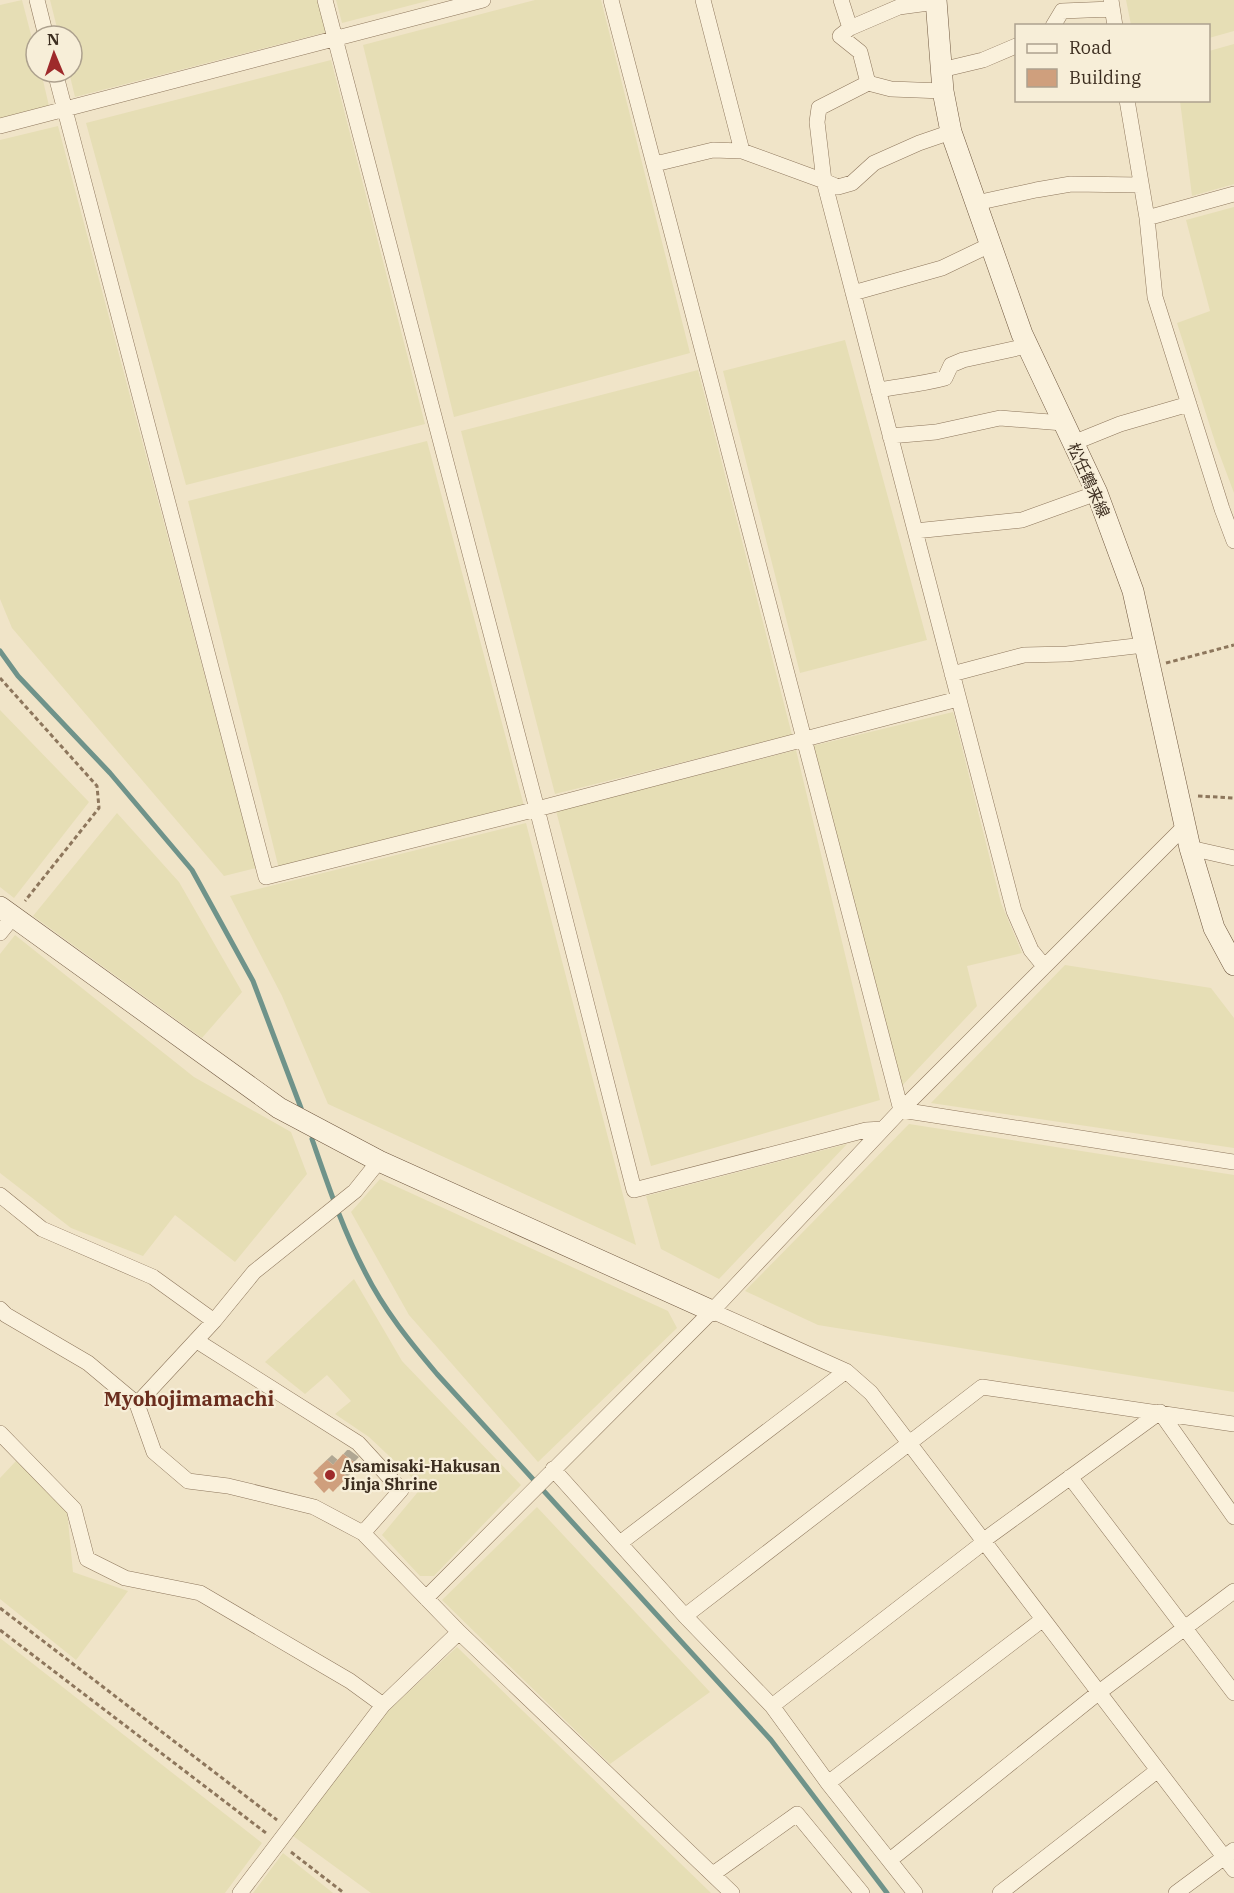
<svg xmlns="http://www.w3.org/2000/svg" width="1234" height="1893" font-family="'IBM Plex Serif','Noto Sans JP',serif">
<style>
.farmland{fill:#e6deb5}
.lines{fill:none;stroke-linecap:round;stroke-linejoin:round}
.stream{stroke:#6f938a;stroke-width:5}
.building{fill:#cf9f7d;filter:url(#shadow)}
.street-casing{stroke:#8d765c;stroke-width:16}
.secondary-casing{stroke:#6f573f;stroke-width:22}
.path{stroke:#8d765c;stroke-width:3;stroke-dasharray:4.5 3;stroke-linecap:butt}
.street{stroke:#faf1dc;stroke-width:15}
.secondary{stroke:#faf1dc;stroke-width:21}
.poi-dot{fill:#9e2a2b;stroke:#f7eed8;stroke-width:2}
.labels{text-anchor:middle;stroke-width:4.5;stroke-linejoin:round;paint-order:stroke}
.street-label{font-size:16px;fill:#3d2e20;stroke:#f7eed8}
.poi-label{font-size:16px;font-weight:bold;fill:#3d2e20;stroke:#f7eed8;text-anchor:start}
.quarter-label{font-size:20px;font-weight:bold;fill:#6b2e1e;stroke:#f7eed8}
</style>
<defs>
<filter id="shadow"><feDropShadow dx="5" dy="-5" stdDeviation="0" flood-color="#0004"/></filter>
</defs>
<rect width="100%" height="100%" fill="#f0e4c8"/>
<!-- farmland -->
<path class="farmland" d="M22 0 36 54V72H41L49 106 0 119V5Z
M50 0H319L327 32 75 97 69 72H72V36H59Z
M336 0H431L342 23Z
M535 0H601L690 353 454 417 363 45Z
M1126 0H1234V31L1209 38 1208 26 1131 25Z
M1234 44V184L1192 196 1180 101 1208 100 1209 51Z
M331 60 425 424 186 485 86 123Z
M58 126 256 868 224 876 12 628 0 599V140Z
M1234 207V493L1216 445 1177 323 1210 311 1186 220Z
M845 340 927 640 800 673 723 371Z
M698 370 792 735 555 794 461 431Z
M427 441 524 806 279 869 188 501Z
M0 710 89 802 14 898 0 887Z
M953 712 1001 903 1022 953 967 966 977 1006 899 1089 812 746Z
M796 750 880 1100 651 1166 556 811Z
M117 813 179 882 242 992 202 1038 33 916Z
M526 823 636 1245 328 1104 282 996 230 896Z
M15 935 194 1077 291 1132 307 1174 235 1262 175 1215 143 1256 71 1228 0 1173V954Z
M1065 965 1211 988 1234 1018V1148L931 1103Z
M909 1124 1234 1175V1392L818 1325 745 1291Z
M847 1144 719 1279 661 1249 646 1196Z
M380 1179 668 1311 677 1328 538 1462 409 1315 351 1212Z
M354 1279 402 1361 521 1485 434 1576H420L382 1535 422 1487 369 1437 335 1414 351 1401 327 1375 305 1394 265 1362Z
M16 1461 67 1510 73 1572 128 1591 76 1660 0 1599V1478Z
M537 1507 710 1692 610 1764 442 1600Z
M0 1638 262 1843 225 1893H0Z
M457 1647 711 1893H371L293 1836 389 1710Z
M283 1853 333 1893H253Z"/>
<g class="lines">
<!-- stream -->
<path class="stream" d="M0 651 18 676 110 773 192 870 253 981 301 1108
M312 1139C328 1185 343 1230 365 1272 384 1310 410 1342 437 1374L771 1740 887 1893"/>
</g>
<!-- building -->
<path class="building" d="M343 1454 354 1462 343 1473 347 1477 333 1492 329 1488 324 1493 314 1482 318 1478 313 1473 327 1460 333 1465Z"/>
<g class="lines">
<!-- street casing -->
<g class="street-casing">
<path id="street" d="M37 0 46 36
M325 0 537 809 634 1190 866 1130 883 1129
M611 0 901 1110
M703 0 742 151 824 181 1014 911 1031 950 1044 966
M841 0 850 28 840 36 860 52 868 83 891 89 943 91
M1111 0 1115 26
M1053 26 1062 11 1112 9
M850 28 899 7 936 2
M941 70 983 60 1016 46
M55 72 266 877 537 809 958 699
M868 83 819 108 817 122 824 181 838 187 852 183 874 163 919 143 951 132
M1127 100 1147 218 1155 297 1222 509 1234 541
M0 126 483 0
M655 164 713 150 742 151
M976 203 1036 190 1071 184 1141 185
M1147 218 1234 194
M853 293 942 268 990 245
M878 390C901 386 923 384 945 378L951 365 963 360 1027 346
M890 436 936 432 1000 418 1063 423
M1073 443 1120 424 1189 404
M915 531 1022 520 1097 493
M952 674 1024 655 1067 654 1144 645
M1190 848 1234 858
M0 933 13 917
M901 1110 1234 1162
M0 1195 42 1229 153 1277 214 1321 137 1404
M0 1309 6 1315 88 1363 137 1404 154 1452 188 1481 228 1486 314 1507 363 1533 459 1632 732 1893
M712 1311 846 1371 871 1393 1234 1870
M214 1321 254 1272 355 1191 379 1161
M197 1341 358 1443 401 1490 363 1533
M0 1433 74 1509 87 1559 125 1578 200 1593 350 1681 383 1705
M553 1469 685 1616 772 1706 828 1783 915 1893
M1070 1477 1234 1693
M620 1543 846 1371
M426 1598 712 1311 901 1110 1185 826
M685 1616 982 1387 1234 1424
M772 1706 979 1546 984 1540 1160 1412 1234 1517
M828 1783 1042 1620
M890 1860 1098 1693 1234 1591
M713 1874 797 1814 862 1893
M240 1893 383 1705 459 1632
M1000 1893 1158 1770
M1176 1893 1234 1850"/>
</g>
<!-- secondary casing -->
<g class="secondary-casing">
<path id="secondary" d="M936 0 943 91 951 132 1022 334 1097 493 1133 591 1190 848 1214 928 1234 965
M0 907 279 1108 379 1161 712 1311"/>
</g>
<!-- path -->
<path class="path" d="M1166 663 1234 645
M0 678 97 786 99 808 25 901
M1198 796 1234 798
M0 1608 277 1820
M0 1630 266 1833
M291 1852 344 1893"/>
<!-- street -->
<use href="#street" class="street"/>
<!-- secondary -->
<use href="#secondary" class="secondary"/>
</g>
<!-- markers -->
<circle class="poi-dot" cx="330" cy="1475" r="6"/>
<g class="labels">
<!-- street labels -->
<g class="street-label">
<text transform="translate(1089 480) rotate(66)" y="6">松任鶴来線</text>
</g>
<!-- poi labels -->
<g class="poi-label">
<text x="342" y="1472">Asamisaki-Hakusan<tspan x="342" dy="18">Jinja Shrine</tspan></text>
</g>
<!-- quarter labels -->
<g class="quarter-label">
<text x="189" y="1406">Myohojimamachi</text>
</g>
</g>
<!-- legend -->
<rect x="1015" y="24" width="195" height="78" fill="#f7eed8" stroke="#ada18e" stroke-width="1.5"/>
<rect x="1027" y="44" width="30" height="9" fill="#faf1dc" stroke="#ada18e" stroke-width="1.5"/>
<text x="1069" y="54" font-size="18" fill="#3d2e20">Road</text>
<rect x="1027" y="69" width="30" height="18" fill="#cf9f7d" stroke="#ada18e" stroke-width="1.5"/>
<text x="1069" y="84" font-size="18" fill="#3d2e20">Building</text>
<!-- north arrow -->
<g transform="translate(54 54) rotate(358)"><circle r="28" fill="#f7eed8" stroke="#ada18e" stroke-width="1.5"/>
<path d="M0-4.5L10 22L0 15L-10 22Z" fill="#9e2a2b"/>
<text y="-9" font-size="16" font-weight="bold" text-anchor="middle" fill="#3d2e20">N</text>
</g>
</svg>
